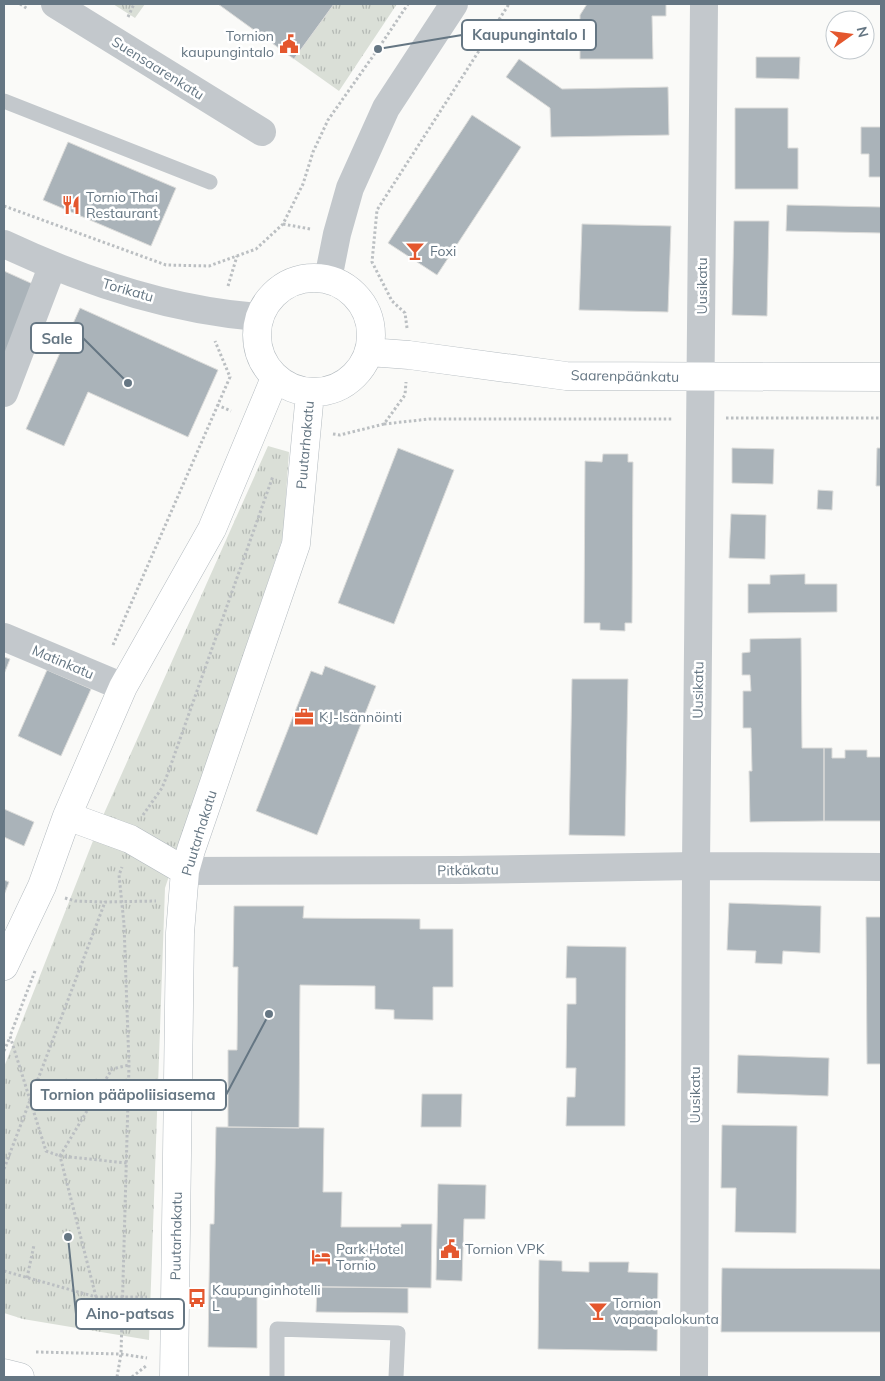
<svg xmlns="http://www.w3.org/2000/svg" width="885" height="1381" font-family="Mulish,sans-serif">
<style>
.park{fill:url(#park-tufts)}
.building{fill:#aab3b9;stroke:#dcdcda}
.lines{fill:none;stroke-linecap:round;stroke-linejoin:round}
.secondary-casing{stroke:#b3babf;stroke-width:29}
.path{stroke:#bbbfc2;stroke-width:3;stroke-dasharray:2.5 2.5;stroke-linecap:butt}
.lane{stroke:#c3c8cc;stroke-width:15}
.street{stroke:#c3c8cc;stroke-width:28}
.secondary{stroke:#fff;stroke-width:28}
.labels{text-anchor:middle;stroke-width:5;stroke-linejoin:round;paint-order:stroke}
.poi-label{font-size:14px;fill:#657683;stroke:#fff;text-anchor:start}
.street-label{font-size:14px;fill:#657683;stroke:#fff}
.leader{fill:none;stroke:#657683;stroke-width:2}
.callout-dot{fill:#657683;stroke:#fff;stroke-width:2}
.callout{fill:#fff;stroke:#657683;stroke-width:2}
.callout-label{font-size:15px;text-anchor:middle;font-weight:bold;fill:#657683}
</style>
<defs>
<pattern id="park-tufts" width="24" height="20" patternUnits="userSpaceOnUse" patternTransform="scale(1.25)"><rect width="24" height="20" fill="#dadfd7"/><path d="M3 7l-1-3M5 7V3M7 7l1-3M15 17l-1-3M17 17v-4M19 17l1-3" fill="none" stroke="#b4b9b4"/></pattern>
</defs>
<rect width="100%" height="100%" fill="#fafaf8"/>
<!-- park -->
<path class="park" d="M113 4H145L135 18Z
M334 4H397L339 91 294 59Z
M268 446 289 452 283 537 165 888 149 1340 23 1319 4 1313V1067L102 818Z"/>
<!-- building -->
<path class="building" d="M218 4H334L294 59Z
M587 4H666V16H652L653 59H580V15Z
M756 57H800L799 79 756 78Z
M519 59 562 89 668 87 669 135 551 137 550 108 506 77Z
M735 108H788V148H798V189H735Z
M472 115 521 147 437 275 388 243Z
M861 127H881V177H869V154H861Z
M68 142 176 188 151 246 43 200Z
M787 205 881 207V233L786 231Z
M734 221H769L767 316 732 315Z
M582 224 671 226 668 312 579 310Z
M4 271 35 285 4 361Z
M80 308 218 370 188 437 88 392 64 446 26 429Z
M398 448 454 470 394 624 338 603Z
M732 448 774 449 773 484 732 483Z
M877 448H881V486H876Z
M603 454H628V462H633L632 623H625V631L600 630V623H584L585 461 602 462Z
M818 490 833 491 832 510 817 509Z
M731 514 766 515 765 559 729 558Z
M805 574V584H837V612L748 613V584H770V575Z
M801 638 802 748H824V821L750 822 749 771H752L751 728H743V691H751L750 675H742V653L750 652V639Z
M4 657 10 659 4 674Z
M325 666 376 686 317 835 256 811 311 671 322 675Z
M47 670 91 689 61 756 18 736Z
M572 679H628L625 836 569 835Z
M824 748H832V758H845V750H867V757H881V752V821H824Z
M4 809 34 822 24 846 4 837Z
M4 880 9 882 4 895Z
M729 903 821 906 820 953 783 951 782 964 755 963 756 951 727 950Z
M234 906H304L303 918 420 919V929H453V987H433V1020L394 1019V1010L375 1009V986L300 985 299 1128 228 1127V1050H237L238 967H233Z
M866 917H881V1064H867Z
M567 946 626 947 625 1126H566L567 1097H575L576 1068H566L567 1004H576V978H566Z
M738 1055 829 1058 828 1096 737 1093Z
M422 1094H462L461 1127H421Z
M722 1125 797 1126 796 1233 735 1232 736 1188H721Z
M216 1127 324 1128 323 1192H342L341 1227H401V1224H432L431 1288 257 1286V1348L208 1347 210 1224H214Z
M438 1184 486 1185 485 1219H464L462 1281 436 1280Z
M539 1260 562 1261V1271L589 1272V1262H629L628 1272 658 1273 657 1351 538 1349Z
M722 1268 881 1269V1332H721Z
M317 1287 408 1288V1313L316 1312Z"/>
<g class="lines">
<!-- secondary casing -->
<g class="secondary-casing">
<path id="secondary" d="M257 335a57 57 0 1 1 114 0a57 57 0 1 1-114 0Z
M369 352 409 355 566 376 881 377
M67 816 130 839 185 871
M4 966 42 886 67 816 123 687 212 529 275 378
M4 1373 20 1377
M174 1377 180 933 185 871 191 850 296 544 310 393"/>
</g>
<!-- path -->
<path class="path" d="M20 4 28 9
M128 17 134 4
M4 206 166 265 209 266 256 249 283 224 303 184 313 152 328 120 378 49 408 4
M283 224 310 229
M228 286 237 256
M407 328 405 313 392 301 372 262 377 210 509 4
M217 405 231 411
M726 418H881
M384 424 429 419H673
M333 434 340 435 384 424 405 395 406 382
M113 645 230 377 215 341
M143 815 162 788 168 773 273 476
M65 898 75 901 105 902
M35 971 10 1036 46 1151 60 1156 112 1069 129 1065
M4 1051 10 1037
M4 1169 105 902 156 901
M4 1271 96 1297H147
M27 1278 34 1245
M96 1297 60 1156 127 1163
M36 1352 121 1354 147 1358
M117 1377 121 1354 129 1065 124 924 119 875 122 867
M132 1377 146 1366"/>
<!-- lane -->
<path class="lane" d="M4 101 210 182
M277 1377V1329L398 1333 396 1377"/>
<!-- street -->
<path class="street" d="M55 4 262 132
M4 244C83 281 169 310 257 317
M328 279 337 234 350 188 386 108 454 4
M4 393 52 267
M4 637 123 687
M185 871 458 870 696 866 881 867
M694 1377 696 866 704 4"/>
<!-- secondary -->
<use href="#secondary" class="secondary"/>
</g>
<!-- icons -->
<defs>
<g id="civic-bare" transform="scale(1.5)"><path d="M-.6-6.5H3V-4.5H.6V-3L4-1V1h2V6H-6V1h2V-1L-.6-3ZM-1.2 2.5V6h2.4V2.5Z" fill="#e4572e" stroke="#fff" stroke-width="2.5" paint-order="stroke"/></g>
<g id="restaurant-bare" transform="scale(1.5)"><path d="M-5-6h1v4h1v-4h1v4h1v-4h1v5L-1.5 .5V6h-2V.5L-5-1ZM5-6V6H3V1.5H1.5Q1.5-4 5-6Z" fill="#e4572e" stroke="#fff" stroke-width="2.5" paint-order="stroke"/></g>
<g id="bar-bare" transform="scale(1.5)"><path d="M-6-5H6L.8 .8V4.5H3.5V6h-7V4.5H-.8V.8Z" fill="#e4572e" stroke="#fff" stroke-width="2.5" paint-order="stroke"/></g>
<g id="office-bare" transform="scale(1.5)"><path d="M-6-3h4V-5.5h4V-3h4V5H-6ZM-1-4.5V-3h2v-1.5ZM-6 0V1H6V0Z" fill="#e4572e" stroke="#fff" stroke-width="2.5" paint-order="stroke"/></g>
<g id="hotel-bare" transform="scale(1.5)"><path d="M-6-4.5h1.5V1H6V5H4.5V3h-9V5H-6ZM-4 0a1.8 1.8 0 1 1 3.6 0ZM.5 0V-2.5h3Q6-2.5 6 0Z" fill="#e4572e" stroke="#fff" stroke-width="2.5" paint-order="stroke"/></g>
<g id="bus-bare" transform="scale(1.5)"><path d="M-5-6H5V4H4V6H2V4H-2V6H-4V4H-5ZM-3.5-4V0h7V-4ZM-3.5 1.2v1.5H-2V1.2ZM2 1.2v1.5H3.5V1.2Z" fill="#e4572e" stroke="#fff" stroke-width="2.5" paint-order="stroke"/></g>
</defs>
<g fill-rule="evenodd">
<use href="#civic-bare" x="289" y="44"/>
<use href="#restaurant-bare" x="71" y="205"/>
<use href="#bar-bare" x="415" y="251"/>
<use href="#office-bare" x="304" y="717"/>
<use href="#civic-bare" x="450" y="1249"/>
<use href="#hotel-bare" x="321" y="1257"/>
<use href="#bus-bare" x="197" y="1298"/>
<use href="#bar-bare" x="598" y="1311"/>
</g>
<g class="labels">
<!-- poi labels -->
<g class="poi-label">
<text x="274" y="41" text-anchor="end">Tornion<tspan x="274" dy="16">kaupungintalo</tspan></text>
<text x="86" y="202">Tornio Thai<tspan x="86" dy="16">Restaurant</tspan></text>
<text x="430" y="256">Foxi</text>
<text x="319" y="722">KJ-Isännöinti</text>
<text x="336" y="1254">Park Hotel<tspan x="336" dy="16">Tornio</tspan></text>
<text x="465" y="1254">Tornion VPK</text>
<text x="212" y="1295">Kaupunginhotelli<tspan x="212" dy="16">L</tspan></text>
<text x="613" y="1308">Tornion<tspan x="613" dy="16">vapaapalokunta</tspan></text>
</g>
<!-- street labels -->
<g class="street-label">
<text transform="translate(158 68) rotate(32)" y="5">Suensaarenkatu</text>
<text transform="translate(702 286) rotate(-90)" y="5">Uusikatu</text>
<text transform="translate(128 290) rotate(16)" y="5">Torikatu</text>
<text transform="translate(625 376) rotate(1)" y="5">Saarenpäänkatu</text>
<text transform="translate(305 445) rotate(-85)" y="5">Puutarhakatu</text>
<text transform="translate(63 662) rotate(23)" y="5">Matinkatu</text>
<text transform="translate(698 690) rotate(-89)" y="5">Uusikatu</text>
<text transform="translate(199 833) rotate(-73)" y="5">Puutarhakatu</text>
<text transform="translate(468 870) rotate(-1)" y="5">Pitkäkatu</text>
<text transform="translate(695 1095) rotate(-90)" y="5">Uusikatu</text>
<text transform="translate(176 1236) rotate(-89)" y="5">Puutarhakatu</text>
</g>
</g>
<!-- callouts -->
<path class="leader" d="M378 49L462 35M128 383L83 338M269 1014L226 1095M68 1237L76 1314"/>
<g class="callout-dot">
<circle cx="378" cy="49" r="5"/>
<circle cx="128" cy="383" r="5"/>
<circle cx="269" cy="1014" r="5"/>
<circle cx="68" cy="1237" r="5"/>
</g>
<g class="callout">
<rect x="462" y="20" width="134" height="30" rx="5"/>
<rect x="31" y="323" width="52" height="30" rx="5"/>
<rect x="31" y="1080" width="195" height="30" rx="5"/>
<rect x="76" y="1299" width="108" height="30" rx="5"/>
</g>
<g class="callout-label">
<text x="529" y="40">Kaupungintalo I</text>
<text x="57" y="344">Sale</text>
<text x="128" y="1100">Tornion pääpoliisiasema</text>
<text x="130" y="1319">Aino-patsas</text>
</g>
<!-- border -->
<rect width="885" height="1381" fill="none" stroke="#657683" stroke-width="10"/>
<!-- north arrow -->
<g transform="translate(850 35) rotate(76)"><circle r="24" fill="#ffffff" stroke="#c1c8cd"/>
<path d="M0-4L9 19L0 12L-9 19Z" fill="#e4572e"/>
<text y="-8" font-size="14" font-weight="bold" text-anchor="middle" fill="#657683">N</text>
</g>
</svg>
